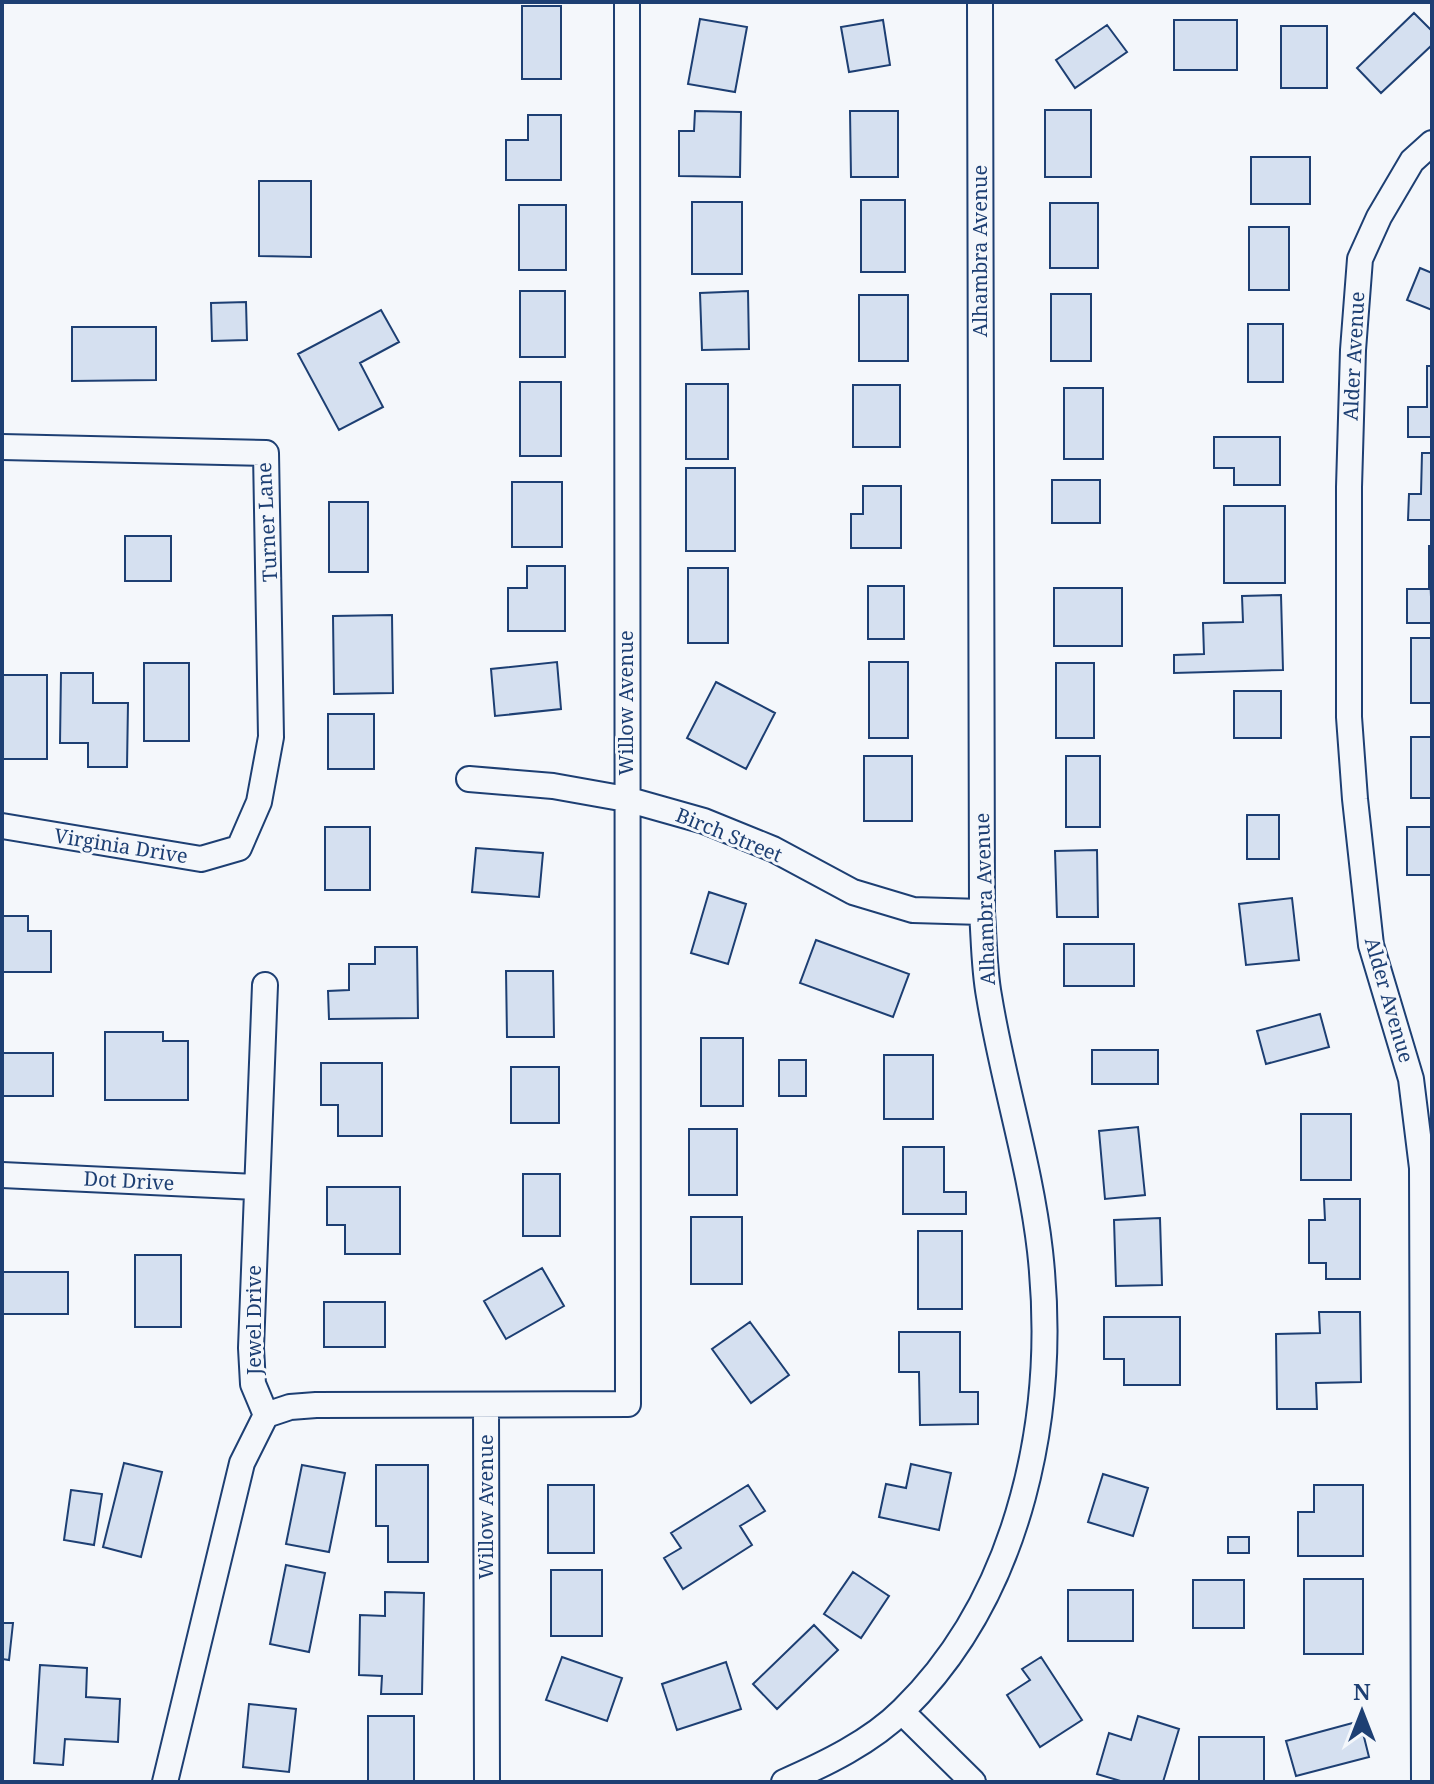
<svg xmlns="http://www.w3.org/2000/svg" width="1434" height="1784" font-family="'Noto Serif',serif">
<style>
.building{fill:#d5e0f0;stroke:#1d3f73;stroke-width:2}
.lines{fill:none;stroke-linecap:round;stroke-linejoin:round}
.minor-casing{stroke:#1d3f73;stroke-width:28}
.minor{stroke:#f4f7fb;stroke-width:24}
.labels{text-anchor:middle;stroke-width:6;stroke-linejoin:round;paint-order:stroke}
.street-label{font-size:20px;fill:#1d3f73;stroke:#f4f7fb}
</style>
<rect width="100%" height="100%" fill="#f4f7fb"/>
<!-- building -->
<path class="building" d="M522 6H561V79H522Z
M1414 13 1432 31V45L1381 93 1357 68Z
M700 19 747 27 735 92 688 84Z
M883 20 890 65 849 72 841 27Z
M1174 20H1237V70H1174Z
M1107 25 1127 52 1075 88 1056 60Z
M1281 26H1327V88H1281Z
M1045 110H1091V177H1045Z
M695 111 741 112 740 177 679 176V131H694Z
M850 111H898V177H851Z
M528 115H561V180H506V140H528Z
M1251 157H1310V204H1251Z
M259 181H311V257L259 256Z
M861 200H905V272H861Z
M692 202H742V274H692Z
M1050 203H1098V268H1050Z
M519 205H566V270H519Z
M1249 227H1289V290H1249Z
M1420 268 1432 273V310L1407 300Z
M520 291H565V357H520Z
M748 291 749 349 702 350 700 293Z
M1051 294H1091V361H1051Z
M859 295H908V361H859Z
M246 302 247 340 212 341 211 303Z
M381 310 399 342 360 363 383 407 339 430 298 354Z
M1248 324H1283V382H1248Z
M72 327H156V380L72 381Z
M1427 366H1432V437H1408V407H1427Z
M520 382H561V456H520Z
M686 384H728V459H686Z
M853 385H900V447H853Z
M1064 388H1103V459H1064Z
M1214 437H1280V485H1234V468H1214Z
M1422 453H1432V520H1408L1409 494H1421Z
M686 468H735V551H686Z
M1052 480H1100V523H1052Z
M512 482H562V547H512Z
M863 486H901V548H851V514H863Z
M329 502H368V572H329Z
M1224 506H1285V583H1224Z
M125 536H171V581H125Z
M1429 545 1432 623H1407V589H1429Z
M527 566H565V631H508V588H527Z
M688 568H728V643H688Z
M868 586H904V639H868Z
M1054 588H1122V646H1054Z
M1281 595 1283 670 1174 673V655L1204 654 1203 623 1243 622 1242 596Z
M392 615 393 693 334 694 333 616Z
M1411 638H1432V703H1411Z
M557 662 561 709 495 716 491 669Z
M869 662H908V738H869Z
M144 663H189V741H144Z
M1056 663H1094V738H1056Z
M61 673H93V703H128L127 767H88V743H60Z
M2 675H47V759H2Z
M716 682 775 713 746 769 687 738Z
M1234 691H1281V738H1234Z
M328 714H374V769H328Z
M1411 737H1432V798H1411Z
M864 756H912V821H864Z
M1066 756H1100V827H1066Z
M1247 815H1279V859H1247Z
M325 827H370V890H325Z
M1407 827H1432V875H1407Z
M476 848 543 853 539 897 472 892Z
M1097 850 1098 917H1057L1055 851Z
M709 892 746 904 728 964 691 953Z
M1292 898 1299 960 1246 965 1239 904Z
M2 916H28V931H51V972H2Z
M816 940 909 974 893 1017 800 983Z
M1064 944H1134V986H1064Z
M375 947H417L418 1018 329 1019 328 991 349 990V964H375Z
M506 971H553L554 1037H507Z
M1320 1014 1329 1047 1266 1064 1257 1031Z
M105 1032H163V1041H188V1100H105Z
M701 1038H743V1106H701Z
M1092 1050H1158V1084H1092Z
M2 1053H53V1096H2Z
M884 1055H933V1119H884Z
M779 1060H806V1096H779Z
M321 1063H382V1136H338V1105H321Z
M511 1067H559V1123H511Z
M1301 1114H1351V1180H1301Z
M1138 1127 1145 1195 1105 1199 1099 1131Z
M689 1129H737V1195H689Z
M903 1147H944V1192H966V1214H903Z
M523 1174H560V1236H523Z
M327 1187H400V1254H345V1225H327Z
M1324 1199H1360V1279H1326V1263H1309V1220H1325Z
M691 1217H742V1284H691Z
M1160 1218 1162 1285 1116 1286 1114 1220Z
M918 1231H962V1309H918Z
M135 1255H181V1327H135Z
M542 1268 564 1306 506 1339 484 1301Z
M2 1272H68V1314H2Z
M324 1302H385V1347H324Z
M1319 1312H1360L1361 1382 1316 1383 1317 1409H1277L1276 1334 1320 1333Z
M1104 1317H1180V1385H1124V1359H1104Z
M750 1322 789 1375 751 1403 712 1349Z
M899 1332H960V1392H978V1424L920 1425 919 1372H899Z
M124 1463 162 1472 141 1557 103 1547Z
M911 1464 951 1473 939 1530 879 1517 886 1484 906 1488Z
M302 1465 345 1473 329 1552 286 1544Z
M376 1465H428V1562H388V1526H376Z
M1103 1474 1148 1488 1133 1536 1088 1522Z
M548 1485H594V1553H548Z
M748 1485 765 1511 740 1526 752 1545 683 1589 664 1558 681 1548 671 1533Z
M1314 1485H1363V1556H1298V1512H1314Z
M71 1490 102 1494 94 1545 64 1540Z
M1228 1537H1249V1553H1228Z
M286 1565 325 1573 309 1652 270 1644Z
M551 1570H602V1636H551Z
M853 1572 889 1596 861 1638 824 1614Z
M1304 1579H1363V1654H1304Z
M1193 1580H1244V1628H1193Z
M1068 1590H1133V1641H1068Z
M385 1592 424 1593 422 1694H381L382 1676 359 1675 360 1615 385 1616Z
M2 1623H13L9 1660 2 1659Z
M814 1625 838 1650 777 1709 753 1684Z
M562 1657 622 1678 607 1721 546 1700Z
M1041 1657 1082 1720 1040 1747 1007 1695 1030 1680 1022 1669Z
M726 1662 741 1709 677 1730 662 1684Z
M40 1665 87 1668 86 1697 120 1699 118 1742 65 1739 63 1765 34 1763Z
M249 1704 296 1709 289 1772 243 1767Z
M368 1716H414V1782H368Z
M1138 1716 1179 1729 1163 1782H1124L1097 1774 1109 1733 1131 1740Z
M1360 1721 1369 1757 1296 1776 1286 1741Z
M1199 1737H1264V1782H1199Z"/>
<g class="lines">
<!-- minor casing -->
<g class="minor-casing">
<path id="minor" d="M2 447 266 453 271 737 259 802 239 848 201 859 2 826
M469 779 553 786 626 799 704 821 773 849 853 892 913 910 982 912
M265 985 251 1348 253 1384 266 1415
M2 1175 257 1187
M486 1405 487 1782
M266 1415 290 1407 316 1405 628 1404 627 2
M902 1712 973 1782
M165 1782 242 1463 266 1415
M784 1782C825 1764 871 1742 903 1710 1022 1593 1058 1412 1040 1251 1030 1164 1003 1082 989 996 984 969 984 940 982 912L980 2
M1424 1782 1422 1168 1411 1079 1371 945 1355 799 1349 717V487L1353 350 1360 259 1379 217 1412 161 1432 143"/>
</g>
<!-- minor -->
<use href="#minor" class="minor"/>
</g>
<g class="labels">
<!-- street labels -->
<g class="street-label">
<text transform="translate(980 251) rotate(-90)" y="7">Alhambra Avenue</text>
<text transform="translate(1354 356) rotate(-87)" y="7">Alder Avenue</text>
<text transform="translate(267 522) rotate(-93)" y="7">Turner Lane</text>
<text transform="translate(626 703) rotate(-90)" y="7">Willow Avenue</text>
<text transform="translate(729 835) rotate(22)" y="7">Birch Street</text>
<text transform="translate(121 846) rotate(9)" y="7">Virginia Drive</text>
<text transform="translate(985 899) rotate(-92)" y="7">Alhambra Avenue</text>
<text transform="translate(1389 1000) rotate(74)" y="7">Alder Avenue</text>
<text transform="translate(129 1181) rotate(3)" y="7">Dot Drive</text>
<text transform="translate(254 1320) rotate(-90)" y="7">Jewel Drive</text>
<text transform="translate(486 1507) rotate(-90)" y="7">Willow Avenue</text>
</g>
</g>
<!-- border -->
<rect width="1434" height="1784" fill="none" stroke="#1d3f73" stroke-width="8"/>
<!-- north arrow -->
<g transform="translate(1362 1712)" stroke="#f4f7fb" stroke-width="6" paint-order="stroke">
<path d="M0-6L14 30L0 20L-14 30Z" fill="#1d3f73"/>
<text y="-12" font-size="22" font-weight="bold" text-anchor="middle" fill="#1d3f73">N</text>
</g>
</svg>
